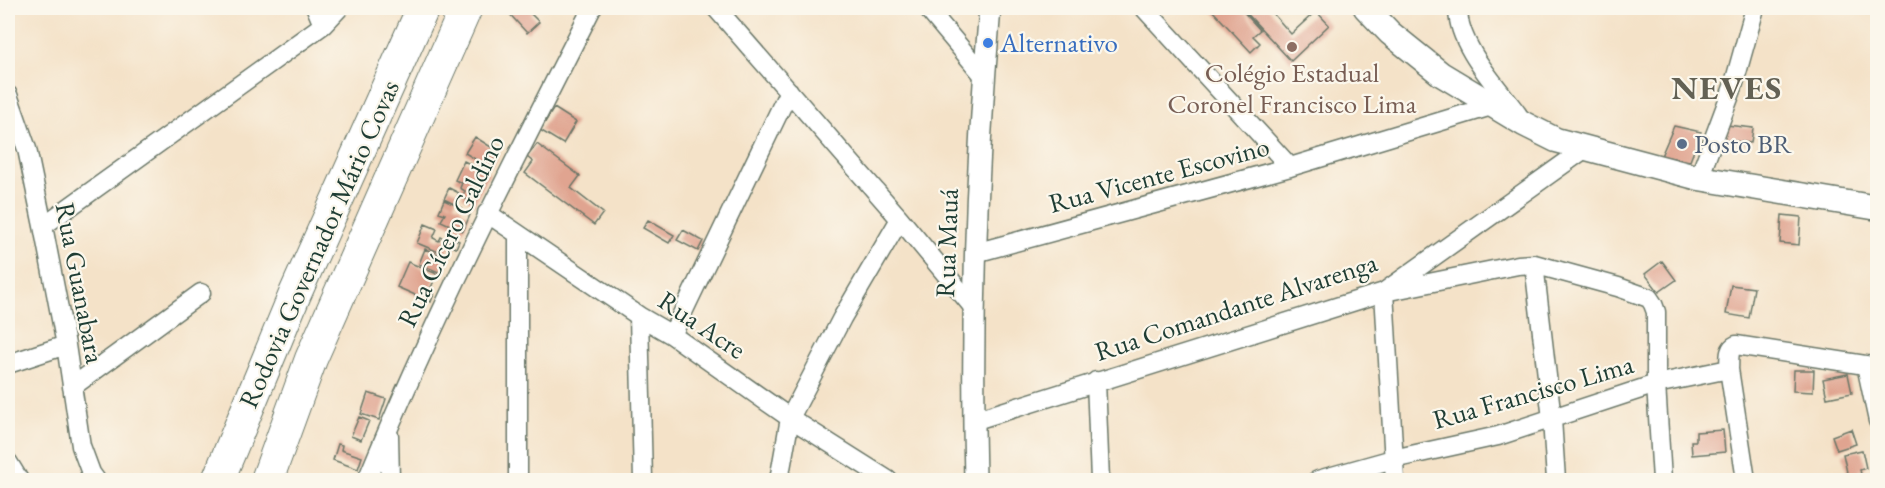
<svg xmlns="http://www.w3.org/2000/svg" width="1885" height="488" font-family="'EB Garamond',serif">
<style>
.building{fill:#e0a490}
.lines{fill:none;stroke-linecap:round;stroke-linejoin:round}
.minor-casing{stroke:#6a7768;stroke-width:21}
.tertiary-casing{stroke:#6a7768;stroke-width:24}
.secondary-casing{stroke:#6a7768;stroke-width:27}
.motorway-casing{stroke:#6a7768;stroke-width:34}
.minor{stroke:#fff;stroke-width:18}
.tertiary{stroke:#fff;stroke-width:21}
.secondary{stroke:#fff;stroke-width:24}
.motorway{stroke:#fff;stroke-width:32}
.shop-dot{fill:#3f7fe0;stroke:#fbf7ec;stroke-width:2}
.education-dot{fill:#8d6e63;stroke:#fbf7ec;stroke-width:2}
.service-dot{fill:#5c6f8a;stroke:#fbf7ec;stroke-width:2}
.labels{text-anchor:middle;stroke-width:4.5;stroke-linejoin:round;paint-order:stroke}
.shop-label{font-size:27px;fill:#366cbe;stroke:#fbf7ec;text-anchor:start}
.education-label{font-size:27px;fill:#785e54;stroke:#fbf7ec}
.service-label{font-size:27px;fill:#4e5e75;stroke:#fbf7ec;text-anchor:start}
.street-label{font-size:27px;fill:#1f3d34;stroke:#fbf7ec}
.district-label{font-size:33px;font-weight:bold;letter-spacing:1.5px;fill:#636154;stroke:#fbf7ec}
</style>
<rect width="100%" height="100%" fill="#fbf7ec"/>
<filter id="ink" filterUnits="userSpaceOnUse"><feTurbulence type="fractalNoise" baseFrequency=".0167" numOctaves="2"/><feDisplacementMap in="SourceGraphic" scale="12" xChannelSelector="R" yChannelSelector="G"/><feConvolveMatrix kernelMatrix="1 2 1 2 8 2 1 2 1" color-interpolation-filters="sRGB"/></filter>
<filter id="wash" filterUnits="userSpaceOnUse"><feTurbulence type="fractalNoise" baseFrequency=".008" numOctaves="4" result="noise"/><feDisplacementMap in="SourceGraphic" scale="24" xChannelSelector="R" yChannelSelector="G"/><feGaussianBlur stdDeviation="1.35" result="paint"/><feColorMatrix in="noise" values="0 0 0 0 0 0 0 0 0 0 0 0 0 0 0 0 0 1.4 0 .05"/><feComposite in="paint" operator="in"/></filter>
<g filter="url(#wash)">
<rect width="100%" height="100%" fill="#f4e2c8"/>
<g id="blocks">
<!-- building -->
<path class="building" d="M507 8H538L531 14 539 22 527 33 505 9Z
M1210 8H1240L1260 30 1253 36 1260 43 1251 52Z
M1242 8H1268L1291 34 1316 11 1329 25 1291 61Z
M554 108 576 122 563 144 540 130Z
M1726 125 1753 128 1751 143 1724 140Z
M1674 126 1701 132 1690 161 1661 156Z
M475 137 499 152 490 168 465 153Z
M537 144 580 176 571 188 603 213 594 225 525 173 533 162 527 157Z
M464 161 490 174 474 205 470 204 471 202 462 197 465 191 460 188 462 183 455 180Z
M449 188 459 193 454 204 444 199Z
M444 200 462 208 460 211 470 215 463 231 441 221 445 214 439 212Z
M1782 215 1801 217 1799 245 1780 243Z
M648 220 674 235 669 243 643 228Z
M425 224 437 229 433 238 439 241 441 237 451 242 452 238 459 241 456 248 450 246 446 255 417 243Z
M683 230 703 241 698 251 677 240Z
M425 249 447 258 441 273 419 264Z
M1662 261 1676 280 1659 292 1645 274Z
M408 262 437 274 429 292 434 294 431 302 397 287Z
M1731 285 1754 288 1749 318 1726 314Z
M1794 370H1814L1813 392 1793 391Z
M1848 374 1852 393 1827 398 1823 379Z
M368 393 386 399 379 420 361 414Z
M359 417 369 421 361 440 351 436Z
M1851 429 1856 444 1837 450 1832 436Z
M1723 430 1725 452 1692 455 1691 441H1696V432Z
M338 444 342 445 341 450 362 457 358 469 333 460Z
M1862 450 1866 468 1860 470 1861 474 1848 477 1843 454Z"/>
</g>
</g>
<g filter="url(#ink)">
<use href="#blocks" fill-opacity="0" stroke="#6a7768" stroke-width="1.5"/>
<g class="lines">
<!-- minor casing -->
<g class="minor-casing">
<path id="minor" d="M316 8 323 25
M716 8 900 219 973 307
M927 8 984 76
M1144 8 1290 167
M1458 8C1457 45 1497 86 1518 115
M8 95 27 149 43 226 66 345 81 446 91 473 96 480
M1699 178 1733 87 1755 8
M487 213 639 316 672 335 790 418 888 480
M43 226 323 25 339 8
M518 236V480
M975 253 1290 167 1495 105
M1534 264 1552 419 1556 480
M639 316 643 480
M672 335 789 91
M8 364 66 345
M1866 365 1878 421
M1096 381 1100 480
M72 387 201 293
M973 421 1384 292 1586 148
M389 435 390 480
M8 462 19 480
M367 480C433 319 513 163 592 8
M779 480 790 418 842 318 900 219
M1318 480 1393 459 1498 436 1656 384 1729 369
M1395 480 1384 292 1518 265 1534 264 1618 287 1649 298 1653 304 1656 312V384L1662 480
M1746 480 1729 369C1730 360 1727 349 1736 345L1878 367"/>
</g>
<!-- tertiary casing -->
<g class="tertiary-casing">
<path id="tertiary" d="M975 480C971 323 976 165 990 8"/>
</g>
<!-- secondary casing -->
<g class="secondary-casing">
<path id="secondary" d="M1366 8 1390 33 1441 74 1524 124 1556 140 1699 178 1878 208"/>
</g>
<!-- motorway casing -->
<g class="motorway-casing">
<path id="motorway" d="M218 480 295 294 423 8
M267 480 311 359 466 8"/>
</g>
<!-- minor -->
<use href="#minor" class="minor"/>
<!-- tertiary -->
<use href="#tertiary" class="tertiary"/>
<!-- secondary -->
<use href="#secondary" class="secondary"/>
<!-- motorway -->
<use href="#motorway" class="motorway"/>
</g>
</g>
<!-- markers -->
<circle class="shop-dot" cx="988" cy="43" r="6"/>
<circle class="education-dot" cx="1292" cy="47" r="6"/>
<circle class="service-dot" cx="1682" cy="144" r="6"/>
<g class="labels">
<!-- shop labels -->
<g class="shop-label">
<text x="1000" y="52">Alternativo</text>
</g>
<!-- education labels -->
<g class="education-label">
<text x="1292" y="82">Colégio Estadual<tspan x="1292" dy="31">Coronel Francisco Lima</tspan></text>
</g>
<!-- service labels -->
<g class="service-label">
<text x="1694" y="153">Posto BR</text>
</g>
<!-- street labels -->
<g class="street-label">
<text transform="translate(1159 175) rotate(-15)" y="9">Rua Vicente Escovino</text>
<text transform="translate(451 231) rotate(-64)" y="9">Rua Cícero Galdino</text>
<text transform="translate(947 243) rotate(-88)" y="9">Rua Mauá</text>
<text transform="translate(319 244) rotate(-66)" y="9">Rodovia Governador Mário Covas</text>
<text transform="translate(80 283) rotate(79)" y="9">Rua Guanabara</text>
<text transform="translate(1236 307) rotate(-18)" y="9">Rua Comandante Alvarenga</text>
<text transform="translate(702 325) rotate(34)" y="9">Rua Acre</text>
<text transform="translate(1533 392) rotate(-16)" y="9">Rua Francisco Lima</text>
</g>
<!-- district labels -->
<g class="district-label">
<text x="1727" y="99">NEVES</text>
</g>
</g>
<!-- margin -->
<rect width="1885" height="488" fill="none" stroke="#fbf7ec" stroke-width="30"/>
</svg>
